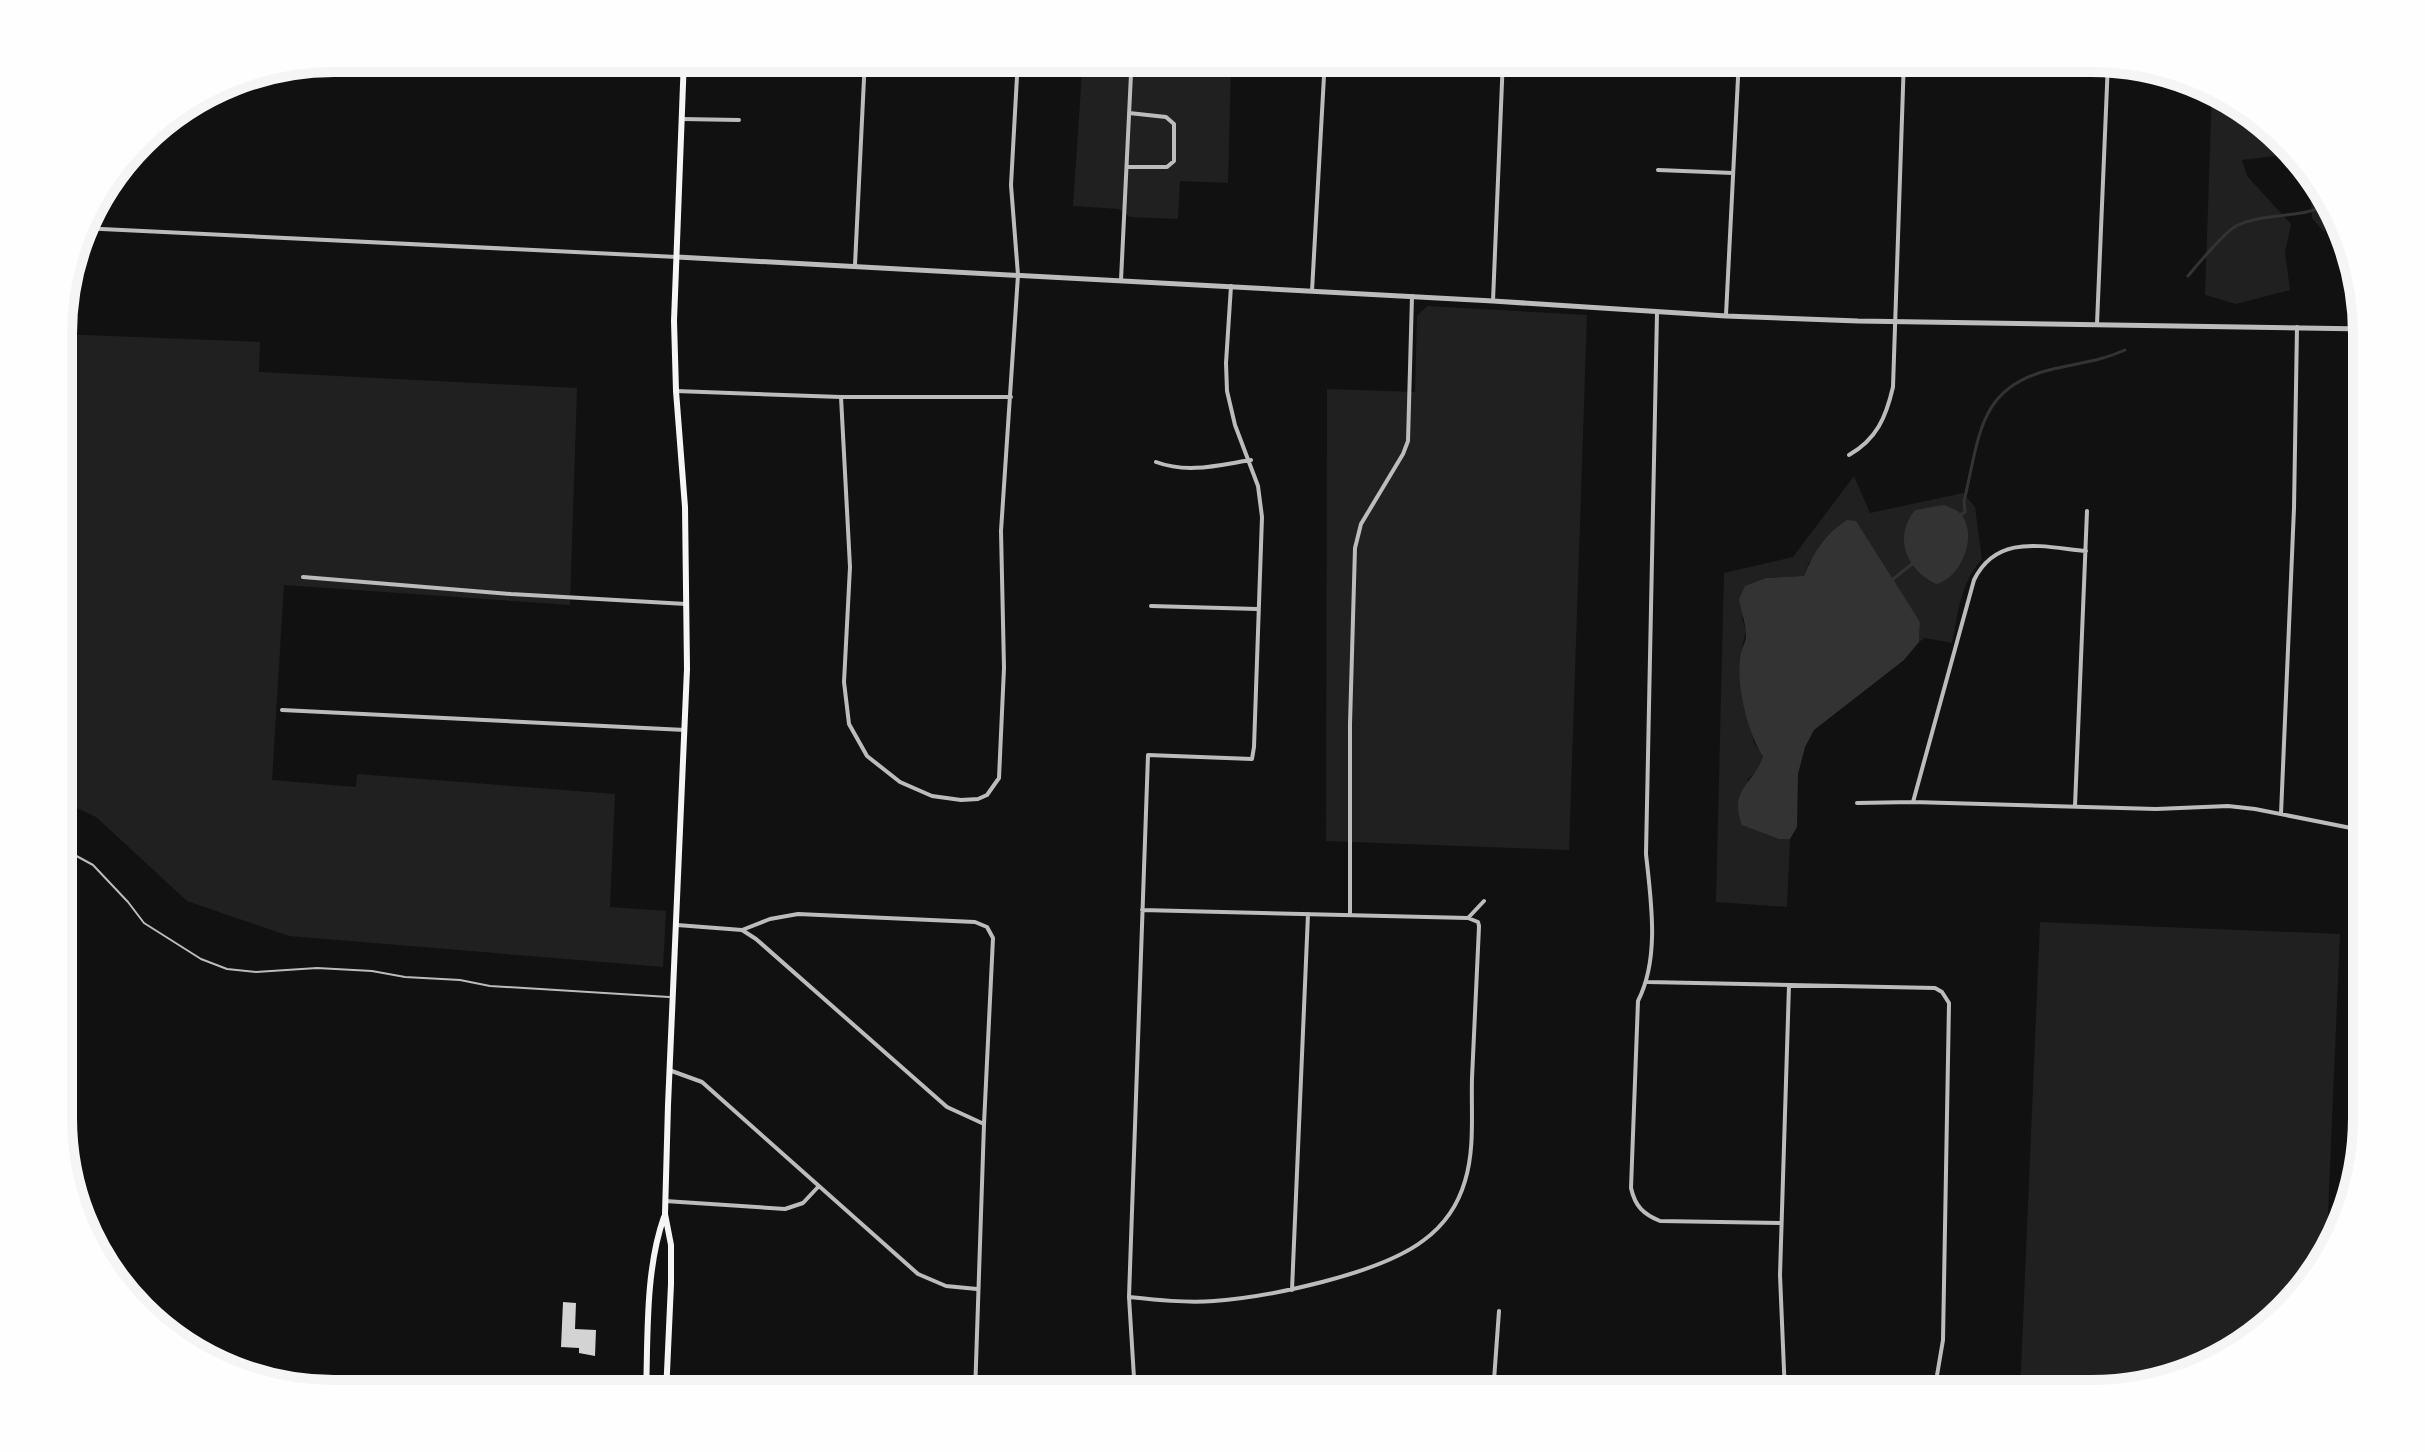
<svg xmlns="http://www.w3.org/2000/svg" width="2425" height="1452" font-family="'IBM Plex Sans',sans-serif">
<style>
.green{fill:#202020}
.water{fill:#333}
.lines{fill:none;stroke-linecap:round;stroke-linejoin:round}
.stream{stroke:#333;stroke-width:3}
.building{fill:#d3d3d3}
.service{stroke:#bcbcbc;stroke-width:2}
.minor{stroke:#bcbcbc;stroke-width:4}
.tertiary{stroke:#bcbcbc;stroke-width:5}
.secondary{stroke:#f5f5f5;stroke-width:6}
.rim{fill:none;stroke:#f5f5f5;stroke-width:10}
</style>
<rect width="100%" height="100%" fill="#111"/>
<!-- green -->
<path class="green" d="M1083 58 1231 66 1228 183 1180 181 1178 219 1130 217 1119 209 1073 206Z
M2212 90 2230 95 2276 139 2275 156 2242 160 2247 176 2291 224 2285 252 2290 290 2236 304 2205 295Z
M2324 189 2337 228 2323 231 2312 218 2311 200Z
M1427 306 1587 315 1569 850 1326 841 1327 389 1415 392 1417 316Z
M60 334 260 342 259 372 577 388 570 605 284 585 272 780 356 787 357 774 615 794 610 907 666 911 663 967 289 936 187 901 96 817 60 800Z
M1854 476 1870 513 1963 493 1975 507 1982 559C1961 582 1958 613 1952 643L1925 638 1919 642 1920 621 1809 562 1804 576 1766 578 1742 618 1746 631 1741 652 1754 743 1763 755 1759 769 1747 780 1779 839H1790L1787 907 1716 902 1724 573 1793 557Z
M2040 922 2340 934 2326 1260 2230 1357 2109 1393H2020Z"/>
<!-- water -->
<path class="water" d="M1944 505C1948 507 1952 508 1956 510 1982 528 1962 579 1936 584 1906 569 1893 538 1915 510Z
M1847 520 1856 521 1920 622 1919 642 1904 660 1814 730 1805 747 1798 774 1797 827 1790 839H1779L1742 825C1728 789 1755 783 1763 756 1747 732 1735 681 1741 653 1742 647 1746 642 1746 636 1746 624 1741 611 1739 599L1745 586 1766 578 1804 576C1813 553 1826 533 1847 520Z"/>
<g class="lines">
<!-- stream -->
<path class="stream" d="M2188 276C2197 265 2225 232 2236 226 2265 212 2301 219 2329 204
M1960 515 1965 512 1964 501C1980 437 1977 386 2053 369 2079 363 2101 361 2125 350
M1893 579 1912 564"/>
</g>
<!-- building -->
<path class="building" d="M563 1302 576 1303 575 1329 596 1330 595 1356 579 1353V1348L561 1347Z"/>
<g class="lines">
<!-- service -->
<path class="service" d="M60 847 93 865 128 902 144 923 201 959 227 969 256 972 317 968 372 971 405 977 460 980 490 986 669 997"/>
<!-- minor -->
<path class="minor" d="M682 119 739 120
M1127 167H1167L1174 161V124L1166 117 1129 113
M1658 170 1733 173
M81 228 677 257
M855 265 865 58
M1121 280 1131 74
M1312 291 1325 58
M1493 301 1503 58
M1657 313 1646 854C1651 901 1660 958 1638 1001L1631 1188C1635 1206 1643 1214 1660 1221L1781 1223
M1726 315 1739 58
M2097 324 2108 62
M676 391 841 397H1011
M841 397 850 567 844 682 849 724 867 756 900 782 932 796 961 800 978 799 987 795 999 778 1004 668 1001 531 1018 275 1011 185 1018 58
M1849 455C1877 439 1886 417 1893 387L1904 58
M1156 462C1188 474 1219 465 1251 460
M303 577 511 594 686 604
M1151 606 1257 609
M282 710 685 730
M1913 802 1974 580C1997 533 2043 547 2086 551
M1857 803 1913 802 2156 809 2228 806 2255 809 2366 831
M2075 806 2087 511
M2281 814 2294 508 2297 327
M1142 910 1468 918 1484 901
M1350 915V724L1355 548 1361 524 1403 454 1408 441 1412 296
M677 925 742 930 770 919 798 914 975 922 987 927 993 938 984 1124 975 1394
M742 930 756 939 947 1107 984 1124
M1648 982 1935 988 1942 992 1949 1003 1943 1340 1934 1393
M669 1070 702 1082 918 1274 946 1286 977 1289
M665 1201 785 1209 803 1203 818 1187
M2327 1237 2336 1238
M1292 1290 1308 914
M1129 1297C1157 1300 1186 1303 1214 1301 1269 1297 1380 1274 1424 1240 1443 1226 1458 1205 1465 1181 1475 1148 1471 1113 1472 1078 1474 1028 1477 977 1479 926L1478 922 1468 918
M1135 1394 1129 1297 1148 755 1252 759 1254 747 1262 517 1258 486 1235 425 1227 391 1226 363 1231 286
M1493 1394 1499 1311
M1785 1394 1780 1275 1789 985"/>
<!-- tertiary -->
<path class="tertiary" d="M677 257 1493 301 1726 316 1858 321 2366 329"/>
<!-- secondary -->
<path class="secondary" d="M646 1394C648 1338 645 1270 664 1217
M666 1394 671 1284V1245L665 1214 668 1105 687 669 685 507 676 391 674 321 684 58"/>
</g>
<!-- crop -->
<path d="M0 0H2425V1452H0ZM334 72H2091A262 262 0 0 1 2353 334V1118A262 262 0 0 1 2091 1380H334A262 262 0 0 1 72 1118V334A262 262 0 0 1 334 72Z" fill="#fefefe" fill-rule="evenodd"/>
<path class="rim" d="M334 72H2091A262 262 0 0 1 2353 334V1118A262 262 0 0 1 2091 1380H334A262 262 0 0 1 72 1118V334A262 262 0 0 1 334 72Z"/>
</svg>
